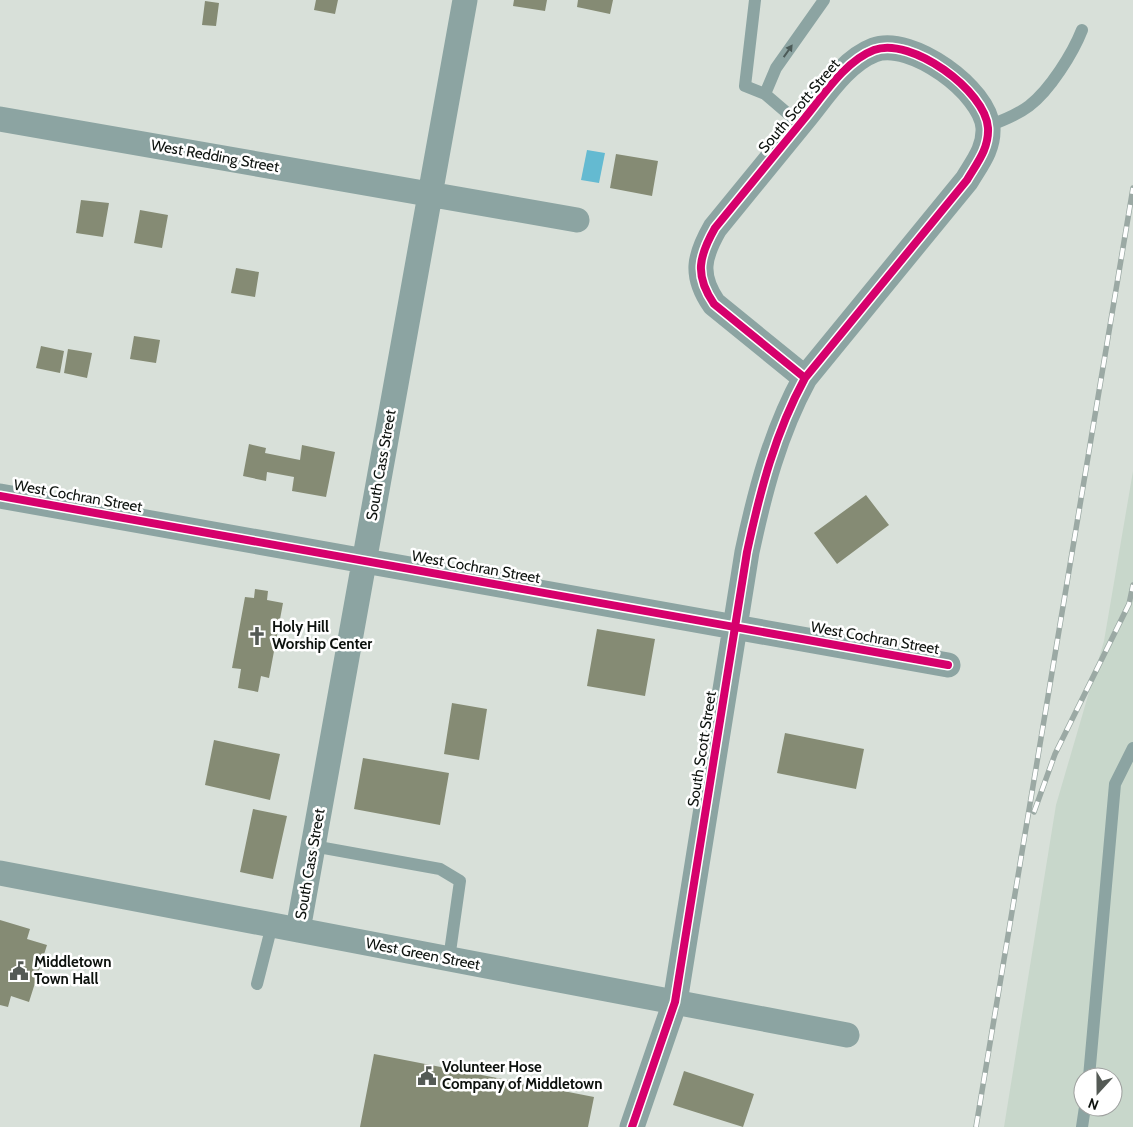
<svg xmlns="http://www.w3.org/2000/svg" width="1133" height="1127" font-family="Cabin,sans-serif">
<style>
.built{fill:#c8d7cb;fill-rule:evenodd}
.water{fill:#64bad1}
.building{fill:#858b74}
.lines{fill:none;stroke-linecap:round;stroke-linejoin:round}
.lane{stroke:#8ca4a2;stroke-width:12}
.street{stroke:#8ca4a2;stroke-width:25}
.rail-casing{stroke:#9ba9a4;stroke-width:5.5}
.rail{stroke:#fff;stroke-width:4;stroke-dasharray:11;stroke-linecap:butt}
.cycleway-casing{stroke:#fff;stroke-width:11}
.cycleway{stroke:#d6006c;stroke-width:8}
.oneway{fill:#4c5b58}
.labels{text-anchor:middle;stroke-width:5;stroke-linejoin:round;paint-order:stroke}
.street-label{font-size:15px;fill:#0d120e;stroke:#fff}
.poi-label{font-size:15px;font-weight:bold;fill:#0d120e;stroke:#fff;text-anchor:start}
</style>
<rect width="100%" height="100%" fill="#d8e0d9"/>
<!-- built -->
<path class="built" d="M1133 471V1127H1004L1056 805 1104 641ZM1083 1077H1113V1107H1083Z"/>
<!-- water -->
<path class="water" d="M587 150 605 153 599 183 581 180Z"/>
<!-- building -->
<path class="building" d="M316 0H338L335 14 314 10Z
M514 0H547L545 11 513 6Z
M578 0H613L610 14 577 7Z
M205 1 219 3 216 26 202 25Z
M616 154 658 161 652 196 610 188Z
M81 200 109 203 103 237 76 233Z
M140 210 168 215 162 248 134 243Z
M236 268 259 272 255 297 231 293Z
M134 336 160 340 156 363 130 359Z
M41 346 64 351 60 373 36 368Z
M68 349 92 353 87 378 64 373Z
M249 444 266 448 265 453 300 460 302 445 335 452 326 497 292 491 294 477 267 472 266 481 243 476Z
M866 495 889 525 837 564 814 533Z
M255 589 268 591 267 600 283 603 269 678 261 676 258 692 238 688 241 669 232 668 245 597 254 598Z
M597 629 655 639 645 696 587 686Z
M452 703 487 709 479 760 444 754Z
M785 733 864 749 856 789 777 773Z
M214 740 280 754 270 800 205 785Z
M363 758 449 773 440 825 354 809Z
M253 809 287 816 273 879 240 872Z
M0 920 30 929 27 939 47 945 29 1002 11 996 8 1007 0 1005Z
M374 1054 594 1097 588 1127H360Z
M684 1071 754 1094 743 1127 673 1105Z"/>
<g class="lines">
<!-- lane -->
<path class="lane" d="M755 0 745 86 765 94 800 124
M765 94 776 68 824 0
M988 126C1002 121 1017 115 1029 106 1050 90 1073 53 1082 30
M313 846 440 869 460 881 449 959
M257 984 272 925
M1089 1077 1115 784 1133 748
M1082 1127 1085 1107"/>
<!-- street -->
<path class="street" d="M0 119 577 220
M0 496 948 665
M0 873 847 1035
M298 930 465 0
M632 1127 675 1002 747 552C760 491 775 433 805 378L967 180C977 163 989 149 988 128 986 91 911 36 874 50 845 61 823 96 804 119 775 155 745 191 715 228 699 256 694 275 714 304L805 378"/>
<!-- rail casing -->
<g class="rail-casing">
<path id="rail" d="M1034 812 1055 754 1129 604 1133 585
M976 1127 1133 188"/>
</g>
<!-- rail -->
<use href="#rail" class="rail"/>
<!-- cycleway casing -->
<g class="cycleway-casing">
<path id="cycleway" d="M0 496 948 665
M632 1127 675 1002 747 552C760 491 775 433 805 378L967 180C977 163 989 149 988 128 986 91 911 36 874 50 845 61 823 96 804 119 775 155 745 191 715 228 699 256 694 275 714 304L805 378"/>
</g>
<!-- cycleway -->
<use href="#cycleway" class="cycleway"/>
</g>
<!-- one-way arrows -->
<defs><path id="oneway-solid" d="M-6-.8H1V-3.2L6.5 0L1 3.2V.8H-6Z" transform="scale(1.25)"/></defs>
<use class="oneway" href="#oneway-solid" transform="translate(788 51) rotate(-55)"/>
<!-- icons -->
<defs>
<g id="church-bare" transform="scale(1.5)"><path d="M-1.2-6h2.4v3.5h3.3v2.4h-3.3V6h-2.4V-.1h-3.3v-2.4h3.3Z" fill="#545a55" stroke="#fff" stroke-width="2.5" paint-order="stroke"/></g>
<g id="civic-bare" transform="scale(1.5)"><path d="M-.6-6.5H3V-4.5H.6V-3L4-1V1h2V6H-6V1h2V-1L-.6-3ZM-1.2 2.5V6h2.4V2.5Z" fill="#545a55" stroke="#fff" stroke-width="2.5" paint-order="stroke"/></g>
</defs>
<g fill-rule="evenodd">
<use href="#church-bare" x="257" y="636"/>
<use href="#civic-bare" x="19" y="971"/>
<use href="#civic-bare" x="427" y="1076"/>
</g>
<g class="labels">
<!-- street labels -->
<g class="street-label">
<text transform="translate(799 106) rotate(-50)" y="5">South Scott Street</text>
<text transform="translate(215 156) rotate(10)" y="5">West Redding Street</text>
<text transform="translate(381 465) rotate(-80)" y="5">South Cass Street</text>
<text transform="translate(78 496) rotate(10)" y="5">West Cochran Street</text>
<text transform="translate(476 567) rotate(10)" y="5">West Cochran Street</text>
<text transform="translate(875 638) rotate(10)" y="5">West Cochran Street</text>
<text transform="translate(702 749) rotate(-81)" y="5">South Scott Street</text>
<text transform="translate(310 864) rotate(-80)" y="5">South Cass Street</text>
<text transform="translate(423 954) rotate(11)" y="5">West Green Street</text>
</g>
<!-- poi labels -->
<g class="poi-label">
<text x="272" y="632">Holy Hill<tspan x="272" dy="17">Worship Center</tspan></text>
<text x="34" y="967">Middletown<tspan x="34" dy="17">Town Hall</tspan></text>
<text x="442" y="1072">Volunteer Hose<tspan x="442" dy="17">Company of Middletown</tspan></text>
</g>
</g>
<!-- north arrow -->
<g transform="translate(1098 1092) rotate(201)"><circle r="24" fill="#ffffff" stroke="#9ea09f"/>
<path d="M0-4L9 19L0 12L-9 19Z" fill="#545a55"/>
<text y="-8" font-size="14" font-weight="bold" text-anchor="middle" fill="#0d120e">N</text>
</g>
</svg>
